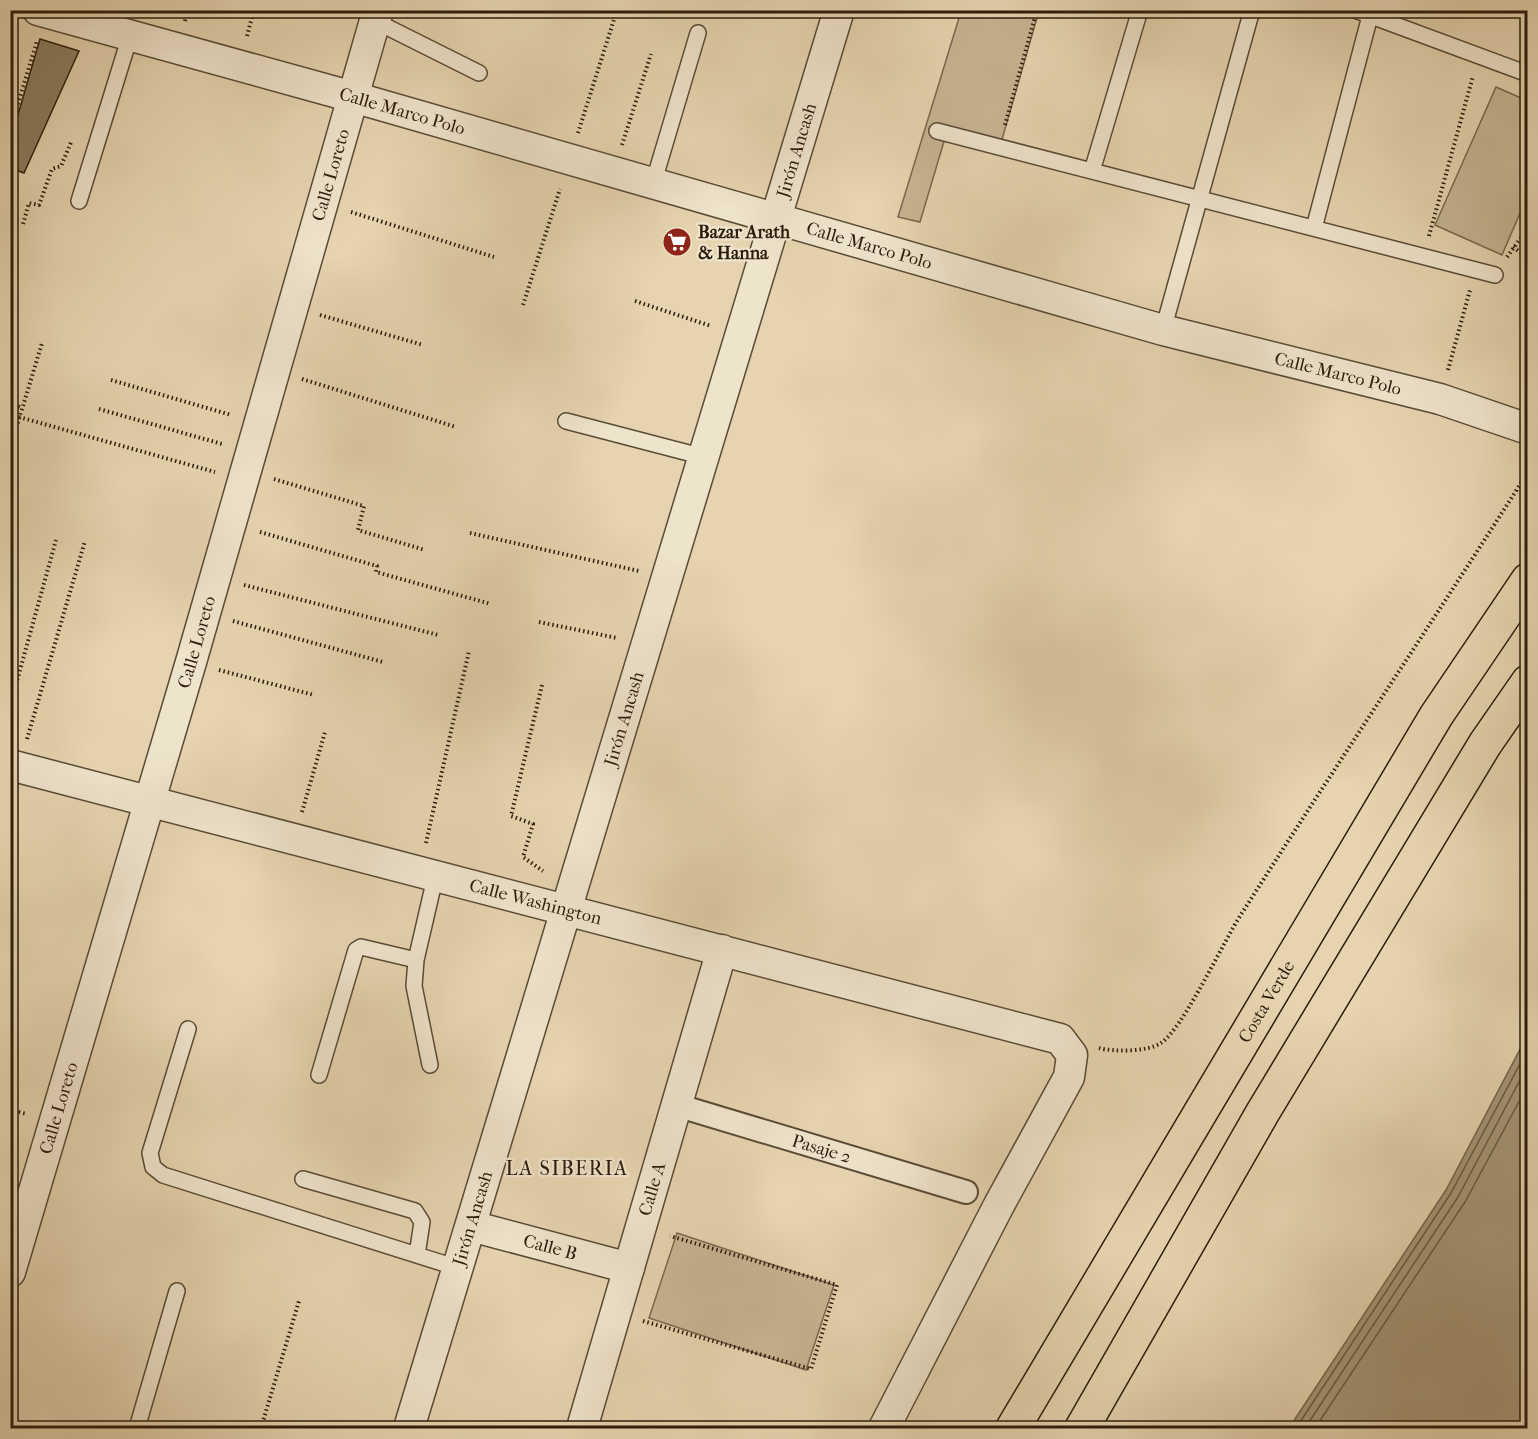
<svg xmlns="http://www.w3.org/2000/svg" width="1538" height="1439" font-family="'IM FELL French Canon',serif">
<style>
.green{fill:#c6b593;stroke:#796950;stroke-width:1.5}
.water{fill:#a69678;stroke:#75664d;stroke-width:1.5}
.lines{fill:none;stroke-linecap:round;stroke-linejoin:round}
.shore{stroke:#695a42;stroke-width:1.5}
.building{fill:#8c7c61;stroke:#2c1d0d;stroke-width:1.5}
.service-casing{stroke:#5a4b36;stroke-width:18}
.pedestrian-casing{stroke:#5a4b36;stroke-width:26}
.minor-casing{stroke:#5a4b36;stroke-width:33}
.trunk-casing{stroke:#2c1d0d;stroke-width:36}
.path{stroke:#2c1d0d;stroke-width:4;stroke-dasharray:1.5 3;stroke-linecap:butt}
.service{stroke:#eee3cb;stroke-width:15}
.pedestrian{stroke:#eee3cb;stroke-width:22}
.minor{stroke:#eee3cb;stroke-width:30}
.trunk{stroke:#e5d4af;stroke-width:33}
.labels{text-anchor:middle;stroke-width:4.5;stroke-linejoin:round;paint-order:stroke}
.street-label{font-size:18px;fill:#2c1d0d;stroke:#eee3cb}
.poi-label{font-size:18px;font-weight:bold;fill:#2c1d0d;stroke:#eee3cb;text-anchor:start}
.neighbourhood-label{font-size:20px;letter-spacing:1.5px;fill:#2c1d0d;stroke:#eee3cb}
</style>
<rect width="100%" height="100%" fill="#e5d4af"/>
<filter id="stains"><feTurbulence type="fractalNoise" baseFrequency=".00333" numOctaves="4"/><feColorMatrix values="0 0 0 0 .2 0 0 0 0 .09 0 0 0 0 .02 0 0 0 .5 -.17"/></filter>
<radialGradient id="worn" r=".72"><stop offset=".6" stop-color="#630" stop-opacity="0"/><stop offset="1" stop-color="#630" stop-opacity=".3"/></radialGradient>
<!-- green -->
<path class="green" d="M937 11H1039L1001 143 948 128 920 222 898 217 959 18Z
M1496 87 1528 101 1527 197 1502 255 1435 225Z
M677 1233 834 1285 806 1370 649 1318Z"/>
<!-- water -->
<path class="water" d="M1527 1036V1428H1289L1446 1190Z"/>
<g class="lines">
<!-- shore -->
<path class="shore" d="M1296 1428 1451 1193 1528 1049
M1305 1428 1458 1197 1528 1065
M1315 1428 1465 1202 1528 1085"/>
</g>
<!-- building -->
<path class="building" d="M40 39 79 51 24 173 10 168V142Z"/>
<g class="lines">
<!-- service casing -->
<g class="service-casing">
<path id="service" d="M1355 10 1528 74
M375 21 479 73
M937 131 1495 275
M1092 171 1140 10
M653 184 698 33
M79 201 130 36
M1314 228 1370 16
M1163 330 1252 10
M566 421 704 457
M188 1029 150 1153 153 1167 163 1175 458 1268
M430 1065 414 986 416 960 435 878
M319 1075 356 950 361 947 416 960
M303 1179 415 1211 422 1222 417 1255
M137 1428 177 1291"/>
</g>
<!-- pedestrian casing -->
<g class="pedestrian-casing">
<g id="pedestrian">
<path id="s1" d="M676 1105 966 1192"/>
</g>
</g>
<!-- minor casing -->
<g class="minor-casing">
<g id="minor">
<path id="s2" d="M38 10 353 97 1163 330 1440 399 1528 429"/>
<path id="s3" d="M10 765C360 856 710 947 1060 1039L1072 1055 1069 1077 999 1205 884 1428"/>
<path id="s4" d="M471 1226 629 1268"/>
<path id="s5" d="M10 1272 191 662 378 10"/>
<path id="s6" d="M409 1428 839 10"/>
<path id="s7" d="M582 1428 722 950"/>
</g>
</g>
<!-- trunk casing -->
<g class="trunk-casing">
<g id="trunk">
<path id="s8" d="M1013 1428 1436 716 1528 580"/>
<path d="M1082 1428 1263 1112 1485 744 1528 682"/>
</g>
</g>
<!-- path -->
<path class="path" d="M185 21 188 10
M247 36 254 10
M1005 125 1037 10
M10 130 37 41
M578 133 617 10
M622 145 651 54
M351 212 494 257
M23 224 29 203 39 205 52 169 61 166 72 140
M1429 236 1473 76
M1513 247 1528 258
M1507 257 1528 228
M635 301 711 326
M523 305 560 189
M320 315 423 345
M1448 370 1470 290
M302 379 456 427
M111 380 231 415
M10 403 22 408
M99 409 222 444
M19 417 215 472
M10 449 42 343
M274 479 364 506 358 530 425 550
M260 532 377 566 376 572 491 604
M470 533 639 571
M244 585 438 635
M233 621 383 662
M539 622 617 638
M219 670 314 695
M542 685 511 816 533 824 523 857 543 871
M10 706 56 540
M27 739 85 541
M302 812 325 732
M426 843 469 651
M1099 1048C1114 1052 1147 1052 1161 1043 1183 1029 1224 940 1242 913 1336 765 1434 620 1528 472
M10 1110 27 1114
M643 1321 811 1369 837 1285 670 1236
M261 1428 299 1301"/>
<!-- service -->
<use href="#service" class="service"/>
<!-- pedestrian -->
<use href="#pedestrian" class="pedestrian"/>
<!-- minor -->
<use href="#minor" class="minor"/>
<!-- trunk -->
<use href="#trunk" class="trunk"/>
</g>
<!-- icons -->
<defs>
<g id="supermarket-disc" transform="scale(1.5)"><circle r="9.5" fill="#8f2418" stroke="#eee3cb"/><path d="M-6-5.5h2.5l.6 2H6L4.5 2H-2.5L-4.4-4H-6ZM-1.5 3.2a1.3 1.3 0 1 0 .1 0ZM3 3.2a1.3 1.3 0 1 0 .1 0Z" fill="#fff"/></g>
</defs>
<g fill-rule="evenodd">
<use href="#supermarket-disc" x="677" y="242"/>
</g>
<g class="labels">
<!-- street labels -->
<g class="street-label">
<text dy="6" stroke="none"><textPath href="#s2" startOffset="378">Calle Marco Polo</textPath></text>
<text dy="6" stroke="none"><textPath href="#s6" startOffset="1335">Jirón Ancash</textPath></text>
<text dy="6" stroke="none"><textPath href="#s5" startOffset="1143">Calle Loreto</textPath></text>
<text dy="6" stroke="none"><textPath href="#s2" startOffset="864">Calle Marco Polo</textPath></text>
<text dy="6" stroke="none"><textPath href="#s2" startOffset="1350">Calle Marco Polo</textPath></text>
<text dy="6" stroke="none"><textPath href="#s5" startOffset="657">Calle Loreto</textPath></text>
<text dy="6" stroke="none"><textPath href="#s6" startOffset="741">Jirón Ancash</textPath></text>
<text dy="6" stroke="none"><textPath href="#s3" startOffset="543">Calle Washington</textPath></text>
<text dy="6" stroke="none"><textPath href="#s8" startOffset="496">Costa Verde</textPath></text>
<text dy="6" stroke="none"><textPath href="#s5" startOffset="171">Calle Loreto</textPath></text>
<text dy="6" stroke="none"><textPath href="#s1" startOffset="152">Pasaje 2</textPath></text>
<text dy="6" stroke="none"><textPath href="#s7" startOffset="249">Calle A</textPath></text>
<text dy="6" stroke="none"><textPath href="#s6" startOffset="219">Jirón Ancash</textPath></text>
<text dy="6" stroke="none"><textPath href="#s4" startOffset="82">Calle B</textPath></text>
</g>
<!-- poi labels -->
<g class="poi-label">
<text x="698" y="238">Bazar Arath<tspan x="698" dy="21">&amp; Hanna</tspan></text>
</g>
<!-- neighbourhood labels -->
<g class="neighbourhood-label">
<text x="567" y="1175">LA SIBERIA</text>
</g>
</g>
<!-- margin -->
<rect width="1538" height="1439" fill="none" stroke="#e5d4af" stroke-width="36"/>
<rect x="12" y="12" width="1514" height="1415" fill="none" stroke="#2c1d0d" stroke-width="3"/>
<rect x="18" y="18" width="1502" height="1403" fill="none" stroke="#2c1d0d" stroke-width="1.5"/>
<rect width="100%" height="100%" filter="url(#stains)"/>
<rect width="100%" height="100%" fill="url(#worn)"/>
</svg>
